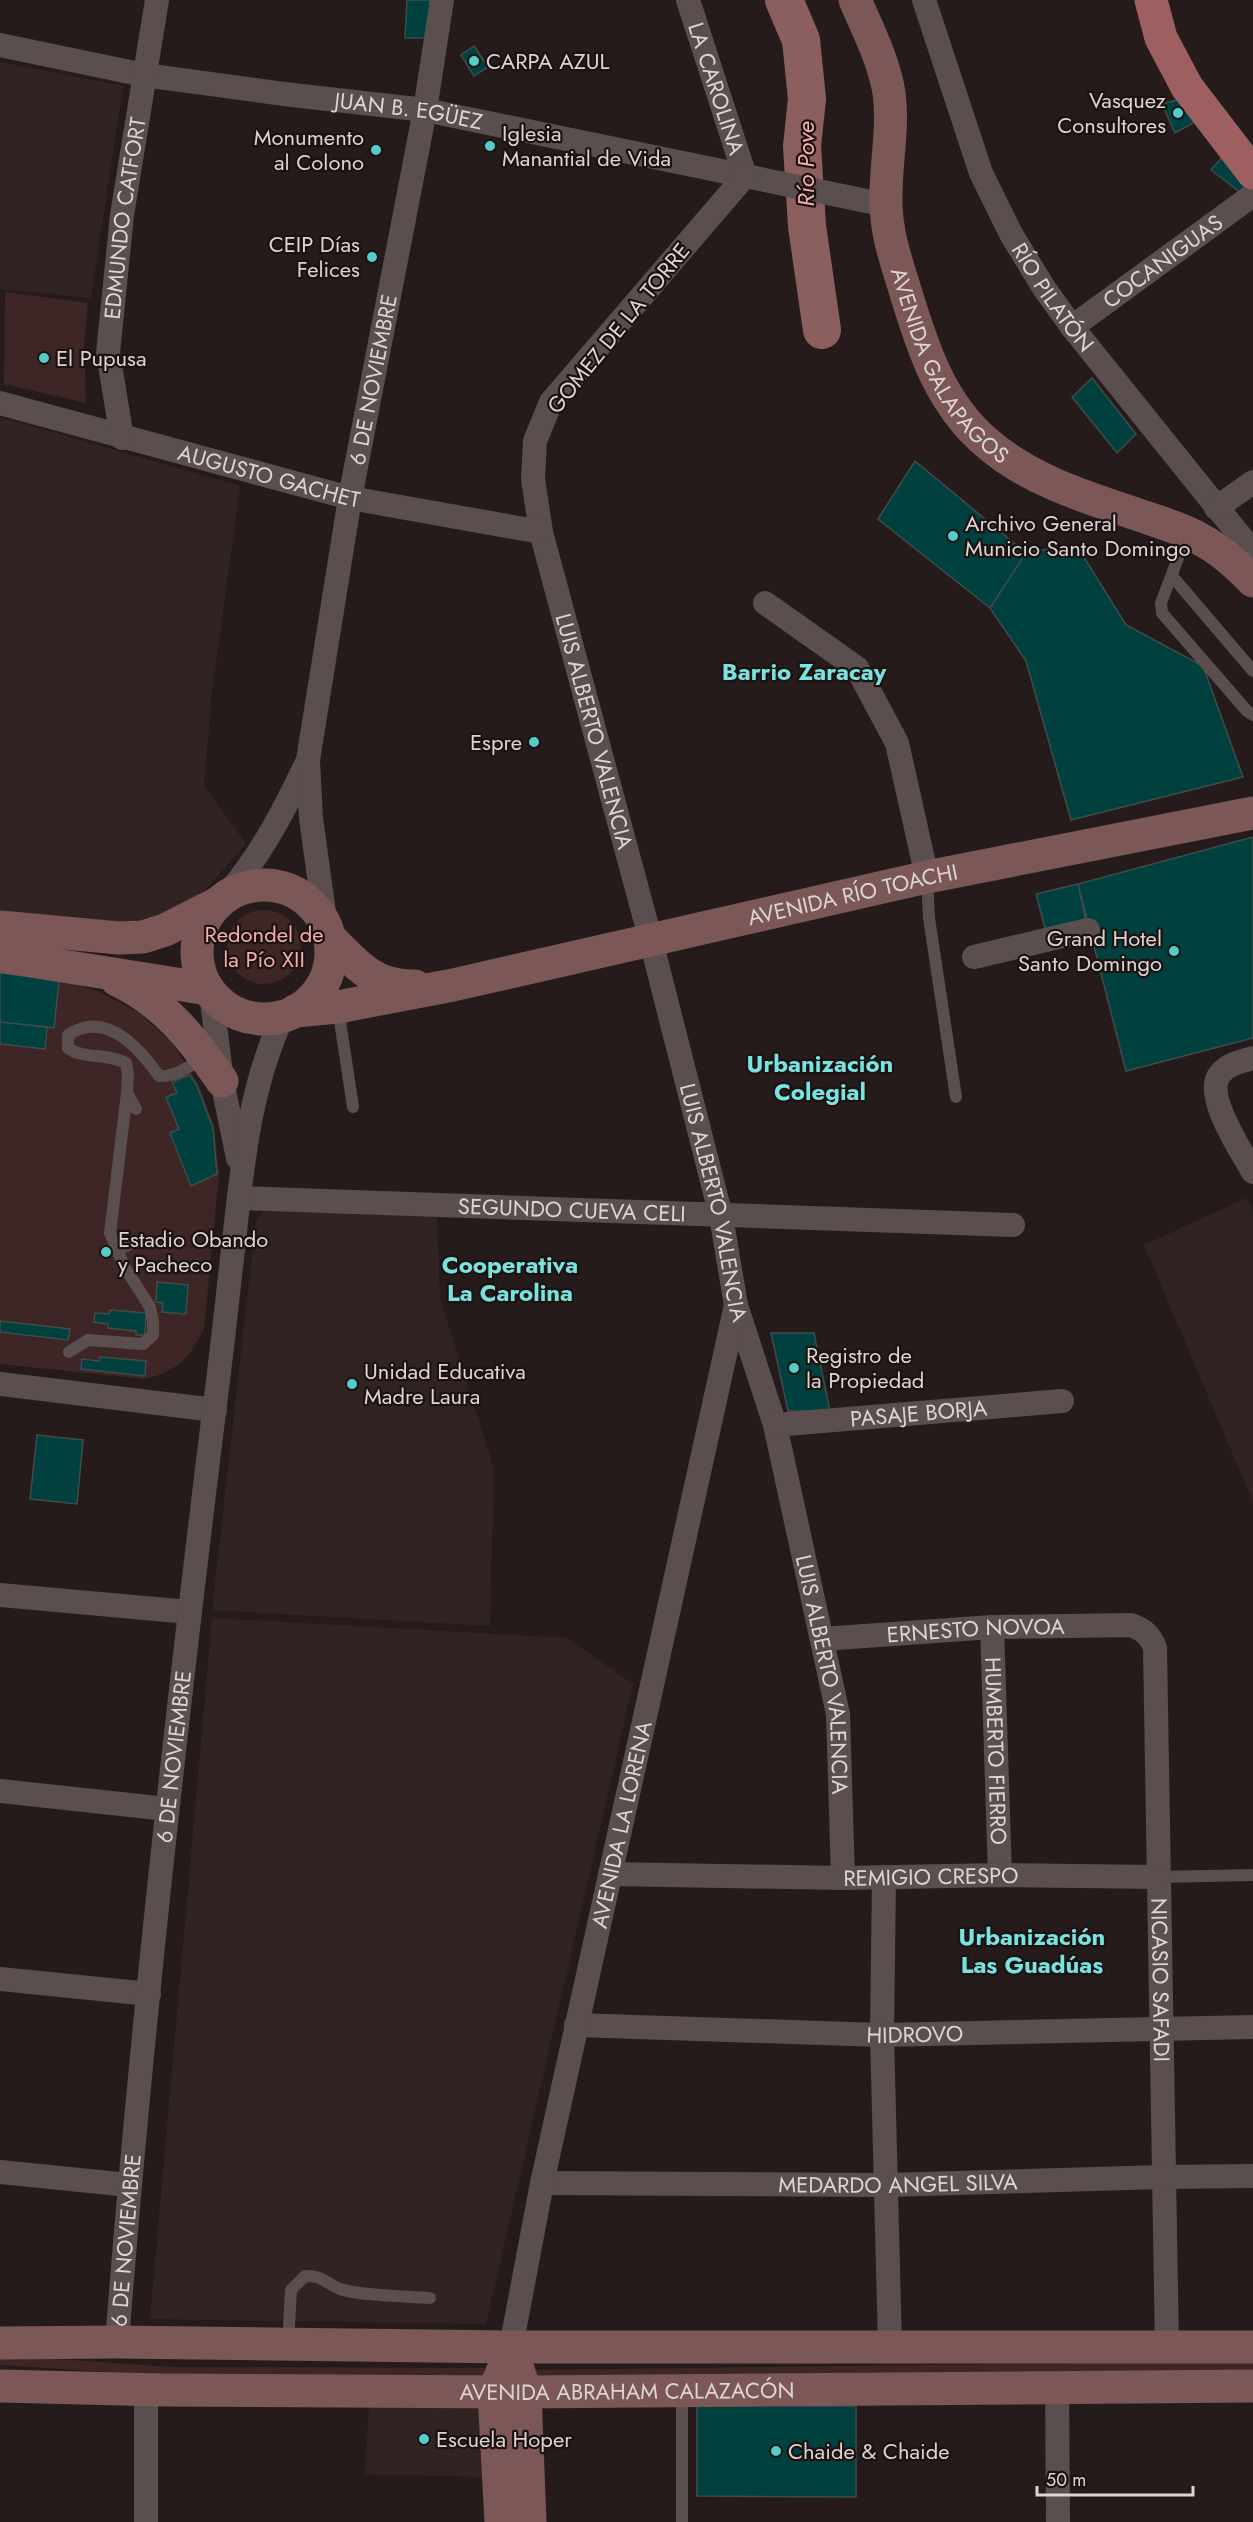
<svg xmlns="http://www.w3.org/2000/svg" width="1253" height="2522" font-family="Jost,sans-serif">
<style>
.built{fill:#322323}
.green{fill:#3f2626}
.lines{fill:none;stroke-linecap:round;stroke-linejoin:round}
.river{stroke:#8c5f5f;stroke-width:38}
.building{fill:#00403e;stroke:#404c4b;stroke-width:1.5}
.lane{stroke:#5a4f4e;stroke-width:12}
.street{stroke:#5a4f4e;stroke-width:24}
.secondary{stroke:#7b5757;stroke-width:33}
.primary{stroke:#9d5f60;stroke-width:33}
.poi-dot{fill:#53cdc9;stroke:#1c1212;stroke-width:2}
.labels{text-anchor:middle;stroke-width:4.5;stroke-linejoin:round;paint-order:stroke}
.poi-label{font-size:22px;fill:#dcd5d4;stroke:#1c1212;text-anchor:start}
.street-label{font-size:22px;fill:#dcd5d4;stroke:#1c1212}
.park-label{font-size:22px;fill:#f7acac;stroke:#1c1212}
.water-label{font-size:24px;font-style:italic;fill:#f9adad;stroke:#1c1212}
.neighbourhood-label{font-size:24px;font-weight:bold;fill:#78e4df;stroke:#1c1212}
</style>
<rect width="100%" height="100%" fill="#251b1b"/>
<!-- built -->
<path class="built" d="M0 62 123 86 91 298 0 289Z
M0 417 240 486 212 693 204 785 246 844 205 890 183 904 123 929 0 920Z
M1246 1198 1253 1213V1502L1144 1245Z
M269 1206 437 1213 440 1299 494 1468 490 1626 212 1610 256 1221Z
M212 1618 567 1638 633 1684 486 2324 150 2319Z
M369 2402 479 2404 485 2477 365 2474Z"/>
<!-- green -->
<path class="green" d="M5 292 88 303 84 344 86 403 4 384Z
M227 947a37 37 0 1 1 74 0a37 37 0 1 1-74 0Z
M0 971 61 979 99 992 138 1012 172 1043 199 1085 214 1126 219 1174 204 1329C190 1358 176 1372 145 1379L0 1364Z
M0 2355 172 2367 484 2368V2378L171 2376 0 2365Z
M1253 2361V2372L529 2378 530 2370Z"/>
<g class="lines">
<!-- river -->
<path class="river" d="M784 0 801 40 807 99 802 146 807 226 822 330"/>
</g>
<!-- building -->
<path class="building" d="M407 0H430L428 38H405Z
M474 46 488 67 474 76 461 55Z
M1184 98 1195 122 1175 133 1162 104Z
M1224 155 1251 182 1241 193 1211 170Z
M1092 378 1136 434 1117 453 1072 397Z
M915 461 1026 553 990 608 878 519Z
M1054 548 1082 554 1126 625 1203 666 1243 777 1071 820 1026 661 990 608 1026 553Z
M1253 837V1038L1126 1071 1078 884Z
M1078 884 1088 930 1047 936 1036 894Z
M0 973 59 980 54 1028 0 1022Z
M0 1022 47 1027 45 1049 0 1044Z
M190 1075 197 1086 213 1128 217 1174 191 1186 170 1133 179 1129 166 1097 177 1093 172 1082Z
M157 1282 188 1285 186 1314 162 1312 163 1303 156 1302Z
M110 1310 146 1313 145 1335H136V1331L108 1328V1324L94 1322 95 1313 109 1314Z
M0 1321 70 1329 68 1340 0 1332Z
M771 1333H814L830 1411H788Z
M100 1357 146 1361 145 1376 81 1369 82 1359 99 1361Z
M37 1435 83 1440 77 1504 30 1499Z
M697 2405 856 2406V2497L697 2496Z"/>
<g class="lines">
<!-- lane -->
<path class="lane" d="M1187 534 1161 603 1162 613 1247 711 1253 715
M1172 576 1253 671
M927 878 929 918 956 1097
M338 1008 353 1107
M127 1093 136 1109
M117 1250 137 1241
M69 1352 88 1340 143 1344 153 1335V1321L150 1307 124 1266 110 1233 127 1093 128 1074 126 1063C105 1052 85 1060 68 1048V1035C105 1010 138 1046 159 1076 176 1077 190 1066 204 1057
M1158 1877 1253 1875
M288 2344 291 2290 305 2276C325 2276 324 2283 340 2289 361 2296 406 2296 430 2298
M682 2391V2522"/>
<!-- street -->
<g class="street">
<path id="s1" d="M688 0 745 176"/>
<path id="s2" d="M924 0 981 173 1011 234 1044 288 1072 327 1253 552"/>
<path id="s3" d="M0 45 144 75 284 94 425 110 886 205"/>
<path id="s4" d="M745 176 551 402 535 441 533 479 541 532 651 941 721 1216 736 1305 775 1425 838 1714 843 1878"/>
<path id="s5" d="M1072 327 1253 195"/>
<path id="s6" d="M0 403 350 498 541 532"/>
<path id="s7" d="M122 438 108 353 122 215 157 0"/>
<path d="M1216 508 1253 482"/>
<path d="M765 603 857 668 897 743 927 877"/>
<path d="M224 898C260 857 284 811 307 762"/>
<path id="s8" d="M326 927 311 818 308 760 350 498 425 110 442 0"/>
<path d="M974 957 1088 930"/>
<path d="M211 993 222 1081 238 1158"/>
<path d="M1253 1058C1242 1061 1228 1064 1220 1074 1203 1095 1242 1152 1253 1172"/>
<path id="s9" d="M239 1198 1013 1225"/>
<path d="M0 1384 215 1410"/>
<path id="s10" d="M775 1425 1062 1401"/>
<path d="M0 1595 189 1612"/>
<path id="s11" d="M992 1627 1000 1875"/>
<path id="s12" d="M822 1639 992 1627 1131 1625C1144 1630 1150 1635 1155 1648L1167 2348"/>
<path d="M0 1791 167 1809"/>
<path id="s13" d="M610 1874 843 1878 1000 1875 1158 1877"/>
<path d="M884 1877 882 2035 890 2346"/>
<path d="M0 1979 149 1994"/>
<path id="s14" d="M576 2025 882 2035 1253 2027"/>
<path d="M0 2172 129 2185"/>
<path id="s15" d="M542 2183 887 2185 1163 2177 1253 2176"/>
<path id="s16" d="M117 2342C141 2031 176 1722 214 1412 222 1352 228 1292 235 1232 243 1158 251 1084 283 1016"/>
<path id="s17" d="M511 2347 542 2183 736 1305"/>
<path d="M1057 2386 1058 2522"/>
<path d="M146 2389V2522"/>
</g>
<!-- secondary -->
<g class="secondary">
<path id="s18" d="M855 0C868 30 884 61 889 93 894 129 885 165 886 202 886 232 896 261 905 290 922 346 940 404 987 443 1028 479 1082 496 1133 513 1155 521 1180 527 1200 539 1221 550 1237 565 1253 581"/>
<circle cx="264" cy="952" r="67"/>
<path d="M0 927 119 938 143 937 165 930 218 903"/>
<path d="M330 938C357 965 374 987 415 986"/>
<path d="M0 956 208 989"/>
<path d="M117 980C164 1002 193 1039 222 1081"/>
<path id="s19" d="M295 1011 338 1007 453 985 927 877 1253 813"/>
<path d="M0 2343 117 2342 511 2347H1253"/>
<path d="M519 2372 525 2392 530 2522"/>
<path id="s20" d="M0 2386 162 2390 525 2392 1253 2386"/>
<path d="M501 2522 494 2392 502 2372"/>
</g>
<!-- primary -->
<path class="primary" d="M1151 0 1161 38 1187 87 1253 173"/>
</g>
<!-- markers -->
<g class="poi-dot">
<circle cx="474" cy="61" r="6"/>
<circle cx="1178" cy="113" r="6"/>
<circle cx="490" cy="146" r="6"/>
<circle cx="376" cy="150" r="6"/>
<circle cx="372" cy="257" r="6"/>
<circle cx="44" cy="358" r="6"/>
<circle cx="953" cy="536" r="6"/>
<circle cx="534" cy="742" r="6"/>
<circle cx="1174" cy="951" r="6"/>
<circle cx="106" cy="1252" r="6"/>
<circle cx="794" cy="1368" r="6"/>
<circle cx="352" cy="1384" r="6"/>
<circle cx="424" cy="2439" r="6"/>
<circle cx="776" cy="2451" r="6"/>
</g>
<g class="labels">
<!-- poi labels -->
<g class="poi-label">
<text x="486" y="69">CARPA AZUL</text>
<text x="1166" y="108" text-anchor="end">Vasquez<tspan x="1166" dy="25">Consultores</tspan></text>
<text x="502" y="141">Iglesia<tspan x="502" dy="25">Manantial de Vida</tspan></text>
<text x="364" y="145" text-anchor="end">Monumento<tspan x="364" dy="25">al Colono</tspan></text>
<text x="360" y="252" text-anchor="end">CEIP Días<tspan x="360" dy="25">Felices</tspan></text>
<text x="56" y="366">El Pupusa</text>
<text x="965" y="531">Archivo General<tspan x="965" dy="25">Municio Santo Domingo</tspan></text>
<text x="522" y="750" text-anchor="end">Espre</text>
<text x="1162" y="946" text-anchor="end">Grand Hotel<tspan x="1162" dy="25">Santo Domingo</tspan></text>
<text x="118" y="1247">Estadio Obando<tspan x="118" dy="25">y Pacheco</tspan></text>
<text x="806" y="1363">Registro de<tspan x="806" dy="25">la Propiedad</tspan></text>
<text x="364" y="1379">Unidad Educativa<tspan x="364" dy="25">Madre Laura</tspan></text>
<text x="436" y="2447">Escuela Hoper</text>
<text x="788" y="2459">Chaide &amp; Chaide</text>
</g>
<!-- street labels -->
<g class="street-label">
<text dy="8" stroke="none"><textPath href="#s1" startOffset="93">LA CAROLINA</textPath></text>
<text dy="8" stroke="none"><textPath href="#s3" startOffset="414">JUAN B. EGÜEZ</textPath></text>
<text dy="8" stroke="none"><textPath href="#s7" startOffset="222">EDMUNDO CATFORT</textPath></text>
<text dy="8" stroke="none"><textPath href="#s5" startOffset="112">COCANIGUAS</textPath></text>
<text dy="8" stroke="none"><textPath href="#s2" startOffset="326">RÍO PILATÓN</textPath></text>
<text transform="translate(618 328) rotate(-51)" y="8">GOMEZ DE LA TORRE</text>
<text dy="8" stroke="none"><textPath href="#s18" startOffset="388">AVENIDA GALAPAGOS</textPath></text>
<text dy="8" stroke="none"><textPath href="#s8" startOffset="554">6 DE NOVIEMBRE</textPath></text>
<text dy="8" stroke="none"><textPath href="#s6" startOffset="279">AUGUSTO GACHET</textPath></text>
<text dy="8" stroke="none"><textPath href="#s4" startOffset="638">LUIS ALBERTO VALENCIA</textPath></text>
<text dy="8" stroke="none"><textPath href="#s19" startOffset="570">AVENIDA RÍO TOACHI</textPath></text>
<text dy="8" stroke="none"><textPath href="#s4" startOffset="1124">LUIS ALBERTO VALENCIA</textPath></text>
<text dy="8" stroke="none"><textPath href="#s9" startOffset="333">SEGUNDO CUEVA CELI</textPath></text>
<text dy="8" stroke="none"><textPath href="#s10" startOffset="144">PASAJE BORJA</textPath></text>
<text dy="8" stroke="none"><textPath href="#s12" startOffset="154">ERNESTO NOVOA</textPath></text>
<text dy="8" stroke="none"><textPath href="#s4" startOffset="1610">LUIS ALBERTO VALENCIA</textPath></text>
<text dy="8" stroke="none"><textPath href="#s11" startOffset="124">HUMBERTO FIERRO</textPath></text>
<text dy="8" stroke="none"><textPath href="#s16" startOffset="588">6 DE NOVIEMBRE</textPath></text>
<text dy="8" stroke="none"><textPath href="#s17" startOffset="534">AVENIDA LA LORENA</textPath></text>
<text dy="8" stroke="none"><textPath href="#s13" startOffset="321">REMIGIO CRESPO</textPath></text>
<text dy="8" stroke="none"><textPath href="#s12" startOffset="676">NICASIO SAFADI</textPath></text>
<text dy="8" stroke="none"><textPath href="#s14" startOffset="339">HIDROVO</textPath></text>
<text dy="8" stroke="none"><textPath href="#s15" startOffset="356">MEDARDO ANGEL SILVA</textPath></text>
<text dy="8" stroke="none"><textPath href="#s16" startOffset="102">6 DE NOVIEMBRE</textPath></text>
<text dy="8" stroke="none"><textPath href="#s20" startOffset="627">AVENIDA ABRAHAM CALAZACÓN</textPath></text>
</g>
<!-- park labels -->
<g class="park-label">
<text x="264" y="942">Redondel de<tspan x="264" dy="25">la Pío XII</tspan></text>
</g>
<!-- water labels -->
<g class="water-label">
<text transform="translate(806 164) rotate(-90)" y="8">Río Pove</text>
</g>
<!-- neighbourhood labels -->
<g class="neighbourhood-label">
<text x="804" y="680">Barrio Zaracay</text>
<text x="820" y="1072">Urbanización<tspan x="820" dy="28">Colegial</tspan></text>
<text x="510" y="1273">Cooperativa<tspan x="510" dy="28">La Carolina</tspan></text>
<text x="1032" y="1945">Urbanización<tspan x="1032" dy="28">Las Guadúas</tspan></text>
</g>
</g>
<!-- scale -->
<path d="M1037 2486v9h156v-9" fill="none" stroke="#dcd5d4" stroke-width="3"/>
<text x="1046" y="2486" font-size="18" fill="#dcd5d4" stroke="#1c1212" stroke-width="4.5" paint-order="stroke">50 m</text>
</svg>
